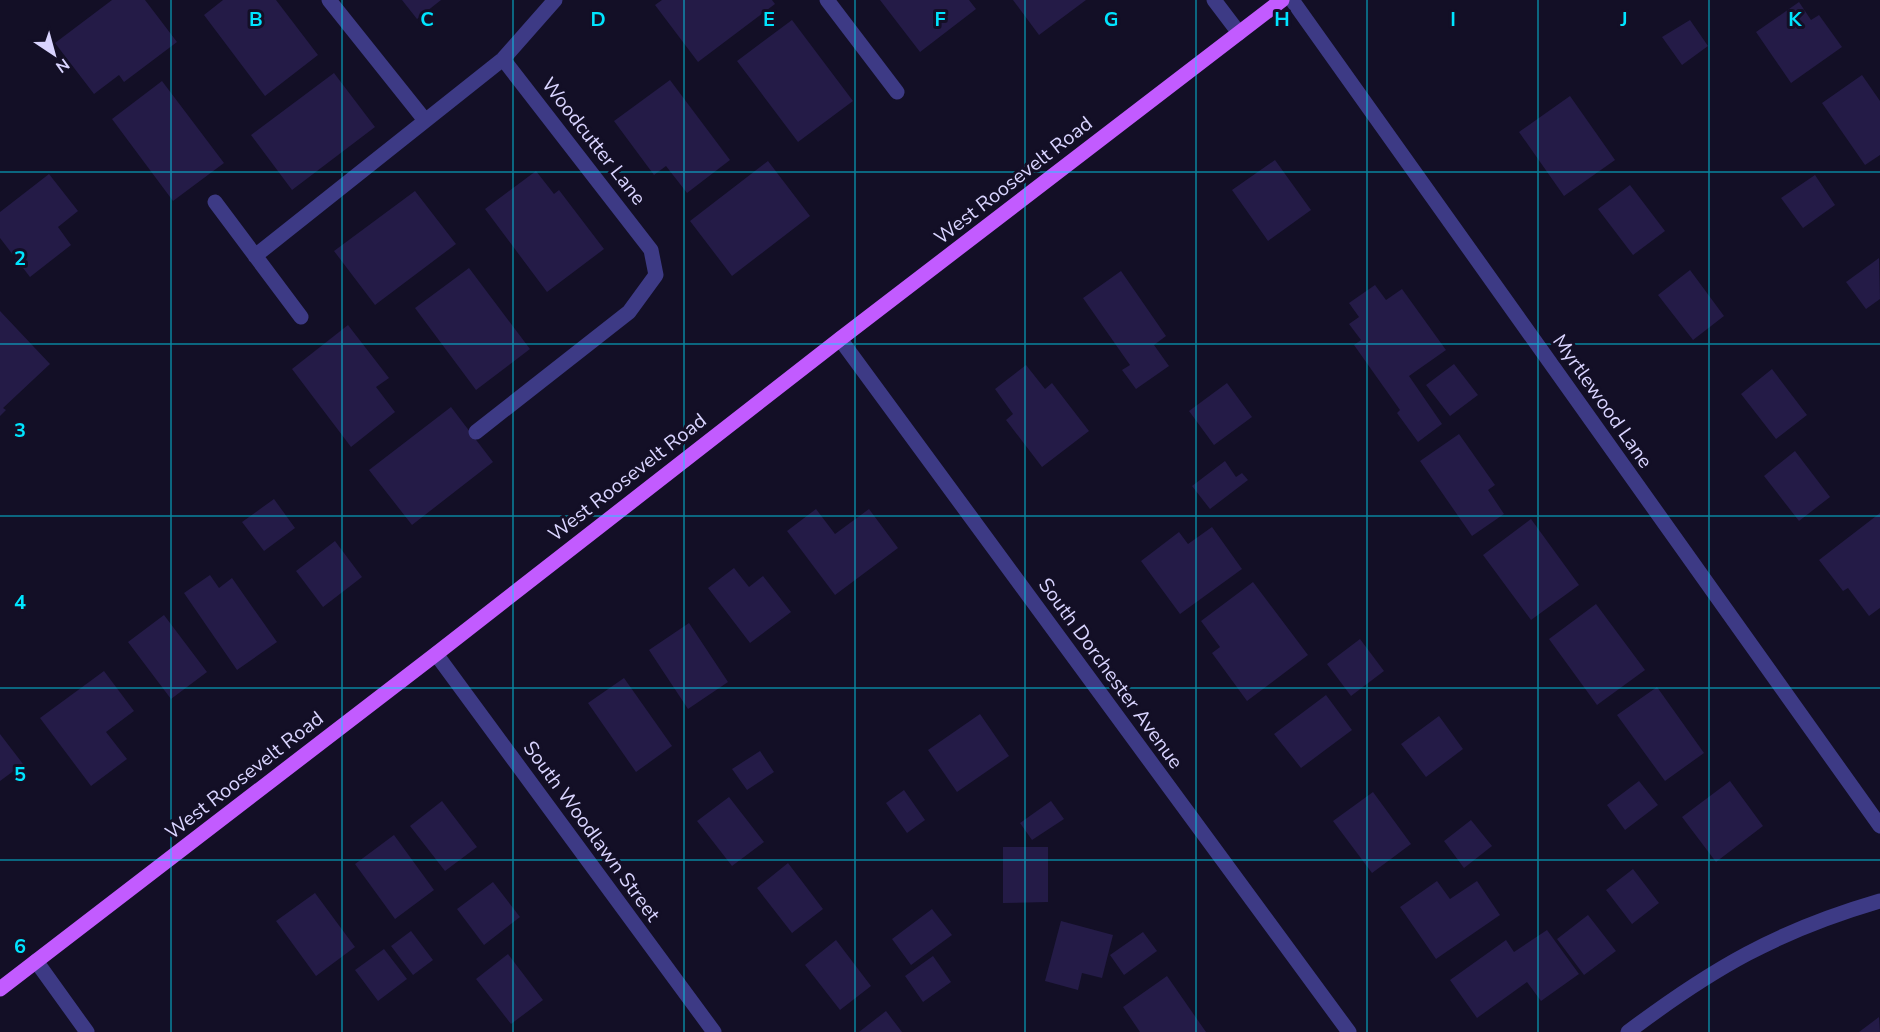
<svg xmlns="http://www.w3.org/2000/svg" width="1880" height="1032" font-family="'Nunito Sans',sans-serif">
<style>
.building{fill:#241b47}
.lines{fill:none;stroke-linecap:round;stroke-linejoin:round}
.minor{stroke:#3d3a85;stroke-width:15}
.major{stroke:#c25bff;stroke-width:15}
.grid{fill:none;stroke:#00e5ff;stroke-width:1.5;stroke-opacity:0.55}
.labels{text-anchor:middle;stroke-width:6;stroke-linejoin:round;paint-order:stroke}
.street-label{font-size:20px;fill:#d9d4ff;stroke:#130f26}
.grid-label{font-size:20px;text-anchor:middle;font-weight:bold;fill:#00e5ff;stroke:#130f26;stroke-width:6;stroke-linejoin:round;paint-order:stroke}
</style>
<rect width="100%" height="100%" fill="#130f26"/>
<!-- building -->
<path class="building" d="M112 0H145L177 42 124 82 119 75 94 94 55 43Z
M223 0H276L318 55 265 96 204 15Z
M402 0H441L417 19Z
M662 0H772L775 4 698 62 655 5Z
M880 0H969L976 9 920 52Z
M1013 0H1086L1039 35Z
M1799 2 1811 20 1819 15 1842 47 1791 83 1756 32Z
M792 20 853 101 798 142 737 61Z
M1690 20 1708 46 1682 65 1662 37Z
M334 73 375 127 292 190 251 135Z
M1862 75 1880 101V155L1865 165 1822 103Z
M670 80 730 160 687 193 666 166 654 175 614 121Z
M162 81 224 163 173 201 112 119Z
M1570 96 1615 160 1564 196 1519 132Z
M1275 160 1311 210 1268 241 1232 190Z
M768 161 810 216 732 276 690 221Z
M536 171 554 194 559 190 604 249 547 292 485 209Z
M49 174 78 211 58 227 71 245 30 277 0 238V212Z
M1815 175 1835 205 1803 228 1781 198Z
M1630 185 1665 231 1633 255 1598 209Z
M415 191 456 244 375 305 334 251Z
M1879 258 1880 299 1866 309 1846 282Z
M469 268 530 349 476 390 415 308Z
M1690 270 1724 316 1693 340 1658 295Z
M1121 271 1166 336 1154 345 1169 366 1136 389 1122 370 1130 365 1083 298Z
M1375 285 1386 300 1402 289 1446 350 1409 376 1442 424 1418 442 1397 413 1400 410 1354 345 1361 340 1349 324 1359 317 1349 303Z
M0 311 50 364 3 408 6 410 0 416Z
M348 325 389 378 376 387 395 412 351 447 292 369Z
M1454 364 1478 395 1450 416 1426 385Z
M1026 365 1045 389 1052 383 1089 431 1042 467 1006 420 1013 414 995 389Z
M1772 369 1807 415 1776 439 1741 394Z
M1227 383 1252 417 1214 445 1189 411Z
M451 407 493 462 412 525 369 470Z
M1459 434 1495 485 1488 490 1504 514 1472 536 1420 461Z
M1795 451 1830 497 1799 521 1764 476Z
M1225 461 1236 477 1242 473 1248 480 1210 509 1192 486Z
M274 499 295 528 264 551 242 522Z
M816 509 835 534 869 509 898 548 835 595 787 531Z
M1880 513V608L1869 616 1848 588 1843 591 1819 560Z
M1531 519 1579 585 1531 620 1483 555Z
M1212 527 1242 569 1180 614 1141 561 1179 532 1188 544Z
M335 541 362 577 323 607 296 571Z
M734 568 749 587 763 576 791 612 750 643 708 588Z
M210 575 219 588 232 578 277 642 237 670 184 593Z
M1253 582 1308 655 1247 701 1212 653 1220 647 1201 621Z
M1596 604 1645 670 1597 705 1549 639Z
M164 615 207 672 171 699 128 642Z
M689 623 728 682 688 709 649 650Z
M1360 639 1384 671 1351 696 1327 664Z
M104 671 134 711 106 732 127 759 91 786 40 718Z
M624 678 672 746 636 772 588 703Z
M1657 687 1704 753 1665 781 1617 715Z
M1326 695 1352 730 1301 768 1274 734Z
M980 714 1009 756 957 792 928 750Z
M1439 716 1463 749 1426 777 1401 744Z
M0 734 23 764 0 781Z
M760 751 774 772 747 790 732 769Z
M1639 781 1658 805 1625 830 1607 805Z
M1730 781 1763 826 1716 862 1682 817Z
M904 790 925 820 907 833 886 803Z
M1373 792 1411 844 1372 873 1333 821Z
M729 797 764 842 732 866 697 821Z
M442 801 477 847 445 871 410 826Z
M1051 801 1064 819 1032 840 1020 823Z
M1471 820 1492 846 1464 868 1444 841Z
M394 835 434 890 395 919 355 864Z
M1003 847H1048V902L1003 903Z
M788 863 823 909 792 933 757 888Z
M1633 869 1659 903 1632 924 1606 890Z
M1437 881 1450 899 1477 881 1500 915 1436 959 1400 907Z
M493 882 520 917 484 945 457 909Z
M315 893 355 947 316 976 276 921Z
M932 909 952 935 911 965 892 939Z
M1588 915 1616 951 1584 975 1557 939Z
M1061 921 1113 935 1102 978 1082 973 1078 990 1045 981Z
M1547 930 1579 974 1541 1001 1527 982 1477 1018 1450 980 1506 940 1514 952Z
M411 931 433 960 413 975 391 946Z
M1143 932 1157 951 1124 975 1110 955Z
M836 940 871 986 840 1010 805 965Z
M384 949 407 979 378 1001 355 970Z
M508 954 543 1000 511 1024 476 979Z
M933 956 951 982 923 1002 905 976Z
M1167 976 1206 1032H1140L1123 1007Z
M886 1011 902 1032H859Z
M1879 1017 1880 1032H1859Z"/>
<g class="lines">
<!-- minor -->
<path class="minor" d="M329 0 424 119
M827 0 897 92
M1214 0 1239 33
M1292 0 1880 826
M215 202 301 317
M255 256 503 59 555 0
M840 339 1349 1032
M476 432 629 312 656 275 651 250 503 59
M436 654 714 1032
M36 961 87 1032
M1628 1032C1713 968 1777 931 1880 901"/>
<!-- major -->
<path class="major" d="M0 989 436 654 840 339 1282 0"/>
</g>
<!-- grid -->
<path class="grid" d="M171 0V1032M342 0V1032M513 0V1032M684 0V1032M855 0V1032M1025 0V1032M1196 0V1032M1367 0V1032M1538 0V1032M1709 0V1032M0 172H1880M0 344H1880M0 516H1880M0 688H1880M0 860H1880"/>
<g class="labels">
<!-- street labels -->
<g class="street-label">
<text transform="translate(594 141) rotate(52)" y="7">Woodcutter Lane</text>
<text transform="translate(1013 180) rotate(-38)" y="7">West Roosevelt Road</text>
<text transform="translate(1603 401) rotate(55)" y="7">Myrtlewood Lane</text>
<text transform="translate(627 477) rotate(-38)" y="7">West Roosevelt Road</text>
<text transform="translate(1111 673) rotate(54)" y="7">South Dorchester Avenue</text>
<text transform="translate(244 775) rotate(-38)" y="7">West Roosevelt Road</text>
<text transform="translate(592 831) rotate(54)" y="7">South Woodlawn Street</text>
</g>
</g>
<g class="grid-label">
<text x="256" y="26">B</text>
<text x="427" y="26">C</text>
<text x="598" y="26">D</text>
<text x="769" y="26">E</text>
<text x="940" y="26">F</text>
<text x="1111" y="26">G</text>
<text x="1282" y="26">H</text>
<text x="1453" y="26">I</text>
<text x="1624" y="26">J</text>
<text x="1795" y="26">K</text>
<text x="20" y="265">2</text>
<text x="20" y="437">3</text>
<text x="20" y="609">4</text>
<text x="20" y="781">5</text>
<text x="20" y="953">6</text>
</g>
<!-- north arrow -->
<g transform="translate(54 54) rotate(144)" stroke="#130f26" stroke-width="4.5" paint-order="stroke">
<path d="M0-4.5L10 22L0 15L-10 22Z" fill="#d9d4ff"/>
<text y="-9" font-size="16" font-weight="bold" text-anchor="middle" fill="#d9d4ff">N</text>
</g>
</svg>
